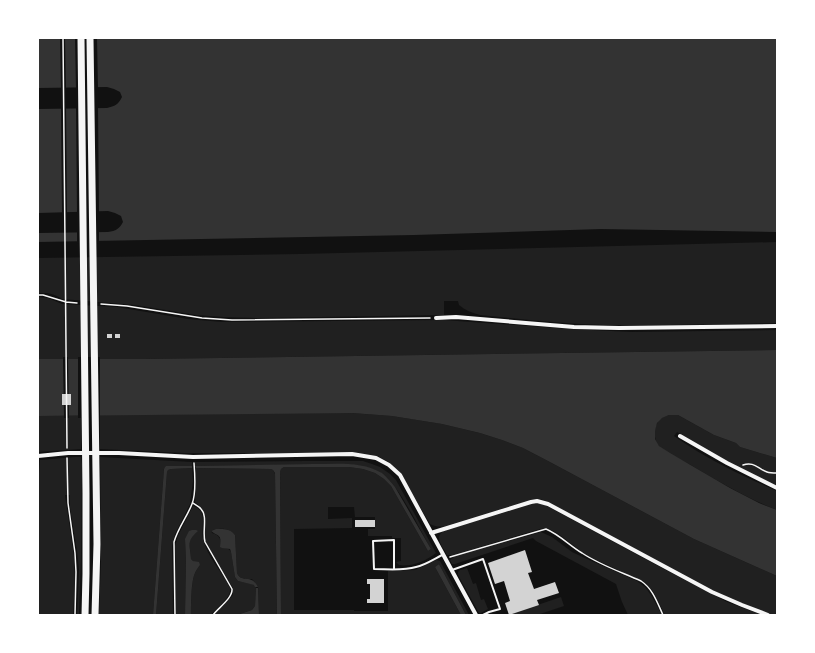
<svg xmlns="http://www.w3.org/2000/svg" width="815" height="653" font-family="Helvetica,sans-serif">
<style>
.green{fill:#202020}
.water{fill:#333}
.pier{fill:#111}
.building{fill:#d3d3d3}
.lines{fill:none;stroke-linecap:round;stroke-linejoin:round}
.path{stroke:#f5f5f5;stroke-width:1.5}
.service{stroke:#f5f5f5;stroke-width:2}
.minor{stroke:#f5f5f5;stroke-width:4}
.primary{stroke:#f5f5f5;stroke-width:7}
</style>
<rect width="100%" height="100%" fill="#111"/>
<!-- green -->
<path class="green" d="M777 242V323C719 324 662 326 604 325 563 324 521 319 480 315 472 313 465 310 459 305L458 301H444V315L258 318 223 317 196 315 135 305 62 299C53 293 48 293 38 293V258L300 254Z
M38 297 48 298 62 304 117 307 188 319 222 322 443 320 571 329 631 332 777 330V350L146 359H38Z
M281 413H352L392 416 442 424 480 433 502 440 523 448 548 461 694 539 777 576V615H773L758 610 716 592 546 501 539 499 531 500 446 526C440 527 436 527 430 524L400 473 389 462 379 457 343 453H184L100 449V415Z
M669 415H678L714 435 736 443 740 447 777 458V486L741 469 677 432 674 436C705 458 742 476 777 491V510C746 498 718 481 689 464 681 460 664 452 658 445 653 438 654 425 660 419 663 417 666 416 669 415Z
M38 416H81V449L38 452Z
M75 457H81L82 464 81 556 79 615H77L79 570 77 551 70 507V495H65L74 557 75 581 73 615H38V485L40 460Z
M100 457 192 462V466H166L164 469 153 615H99L101 561Z
M306 461H363L372 464 380 467 390 474 396 480 436 553C426 561 412 567 399 565L396 562 401 561V538H392V536H368V529H375V517H355L354 507H328V519L352 518V528L294 529V610H354V611H388V571L415 570 436 560 440 561 469 615H466L439 564 435 567 461 615H281L280 472 281 469 284 467H349L363 469 375 473 384 479 391 486 428 551 431 549C420 530 398 483 381 473 371 467 359 466 348 464L195 466V462Z
M192 468 193 481 190 504 175 534 172 546 173 615H156L167 472 168 470 171 469Z
M196 468 271 469 273 470 275 474 277 615H259L258 587 252 579C246 579 240 580 237 573L235 535C230 528 219 527 211 531L212 533C220 535 221 540 222 548 226 548 229 548 231 552L235 577 238 581 255 585 256 588 255 606 252 610 237 615H214L233 595V588L205 542C201 523 214 518 195 502L196 486Z
M535 503 545 505 660 567 727 602 762 615H665L654 593 646 583 590 557 582 552 560 535 551 530 546 528 540 529 453 555H447C443 547 434 538 443 531Z
M193 506C209 511 200 528 203 539 207 557 222 571 230 588 232 597 216 608 211 615H191C191 605 191 581 195 573 196 570 198 568 200 565L193 561 191 559 189 541 191 537 185 540 186 561 185 615H176L175 546 178 536Z
M541 532 552 537 572 552 587 559 637 581 645 587 651 595 662 615H628L622 602 616 584 536 541 533 538 455 564H452L450 560 455 556Z
M467 568 473 584 476 583 481 600 484 599 488 609 481 613H479L458 575V572L460 570Z
M561 597 564 606 537 615H508Z"/>
<!-- water -->
<path class="water" d="M38 38H777V232L601 229 414 235 38 242V233L108 232C116 231 119 229 123 222L121 216 115 213 108 211 38 213V109L107 108C115 106 118 105 122 97L120 92 114 89 107 87 38 88Z
M777 350V458L740 447 736 443 714 435 678 415H669L662 418 657 423 655 431V439L659 446 670 453 730 488 759 503 777 510V576L694 539 548 461 523 448 502 440 480 433 442 424 392 416 352 413 38 416V359H146Z
M313 464C336 464 362 461 382 473 387 477 391 482 395 487L431 549 428 551 391 486 384 479 375 473 363 469 349 467H284L281 469 280 472 281 615H277L275 473 273 470 271 469 196 468 195 466Z
M166 466H192V468L171 469 168 470 167 472 156 615H153L164 469 165 467Z
M216 529C223 529 230 528 235 535L237 573C242 584 251 573 258 587H255L254 585 238 581 235 577 231 552 230 549 222 548 220 547C222 533 218 537 211 531Z
M192 530H196L198 531C186 541 190 545 191 559L193 561 199 562 200 565C198 568 196 570 195 573 191 581 191 605 191 615H185L186 561 185 539 189 531Z
M439 564 466 615H461L435 567Z
M256 588H258L259 615H237L252 610 255 606Z"/>
<!-- pier -->
<path class="pier" d="M60 38H65L66 90H61Z
M75 38H97L98 89 76 90Z
M61 106H66L67 214H62Z
M76 106H98L99 214H77Z
M77 230H99V243L77 244Z
M63 357H68L69 418H64Z
M78 357H100V417L78 418Z"/>
<!-- building -->
<path class="building" d="M107 334H112V338H107Z
M115 334H120V338H115Z
M62 394H71V405H62Z
M355 520H375V527H355Z
M525 550 532 572 528 573 534 589 555 582 559 593 537 600 539 605 509 615 505 603 510 601 504 581 495 584 488 563Z
M367 579H384V603H367V599H370V584H367Z"/>
<g class="lines">
<!-- path -->
<path class="path" d="M63 38 67 448
M38 295H43L66 302 77 303
M101 304 127 306 202 318 232 320 430 318
M67 458 68 503 75 553 76 572 75 615
M743 465C754 461 758 469 767 472 770 473 774 473 777 473
M193 503C195 505 199 506 201 509 208 516 202 532 205 542L232 589C233 598 218 608 213 615
M450 557 546 529C560 535 570 546 582 553 600 565 621 572 641 581 653 589 657 602 663 615
M175 615 174 542C178 528 187 517 192 504 196 494 195 475 194 463"/>
<!-- service -->
<path class="service" d="M394 569V540L373 541 374 569C387 569 403 571 416 567 425 565 434 559 442 555
M452 570 483 559 500 609 489 612 483 615"/>
<!-- minor -->
<path class="minor" d="M436 318 456 317 574 327 619 328 777 326
M680 436 727 463 777 488
M38 456 68 453H119L193 457 352 454 376 458 389 465 400 475 476 615
M431 533 531 502 537 501 548 504 712 592 742 605 768 615"/>
<!-- primary -->
<path class="primary" d="M81 38 86 493V574L85 615
M90 38 97 544 95 615"/>
</g>
<!-- border -->
<rect width="815" height="653" fill="none" stroke="#ffffff" stroke-width="78"/>
</svg>
